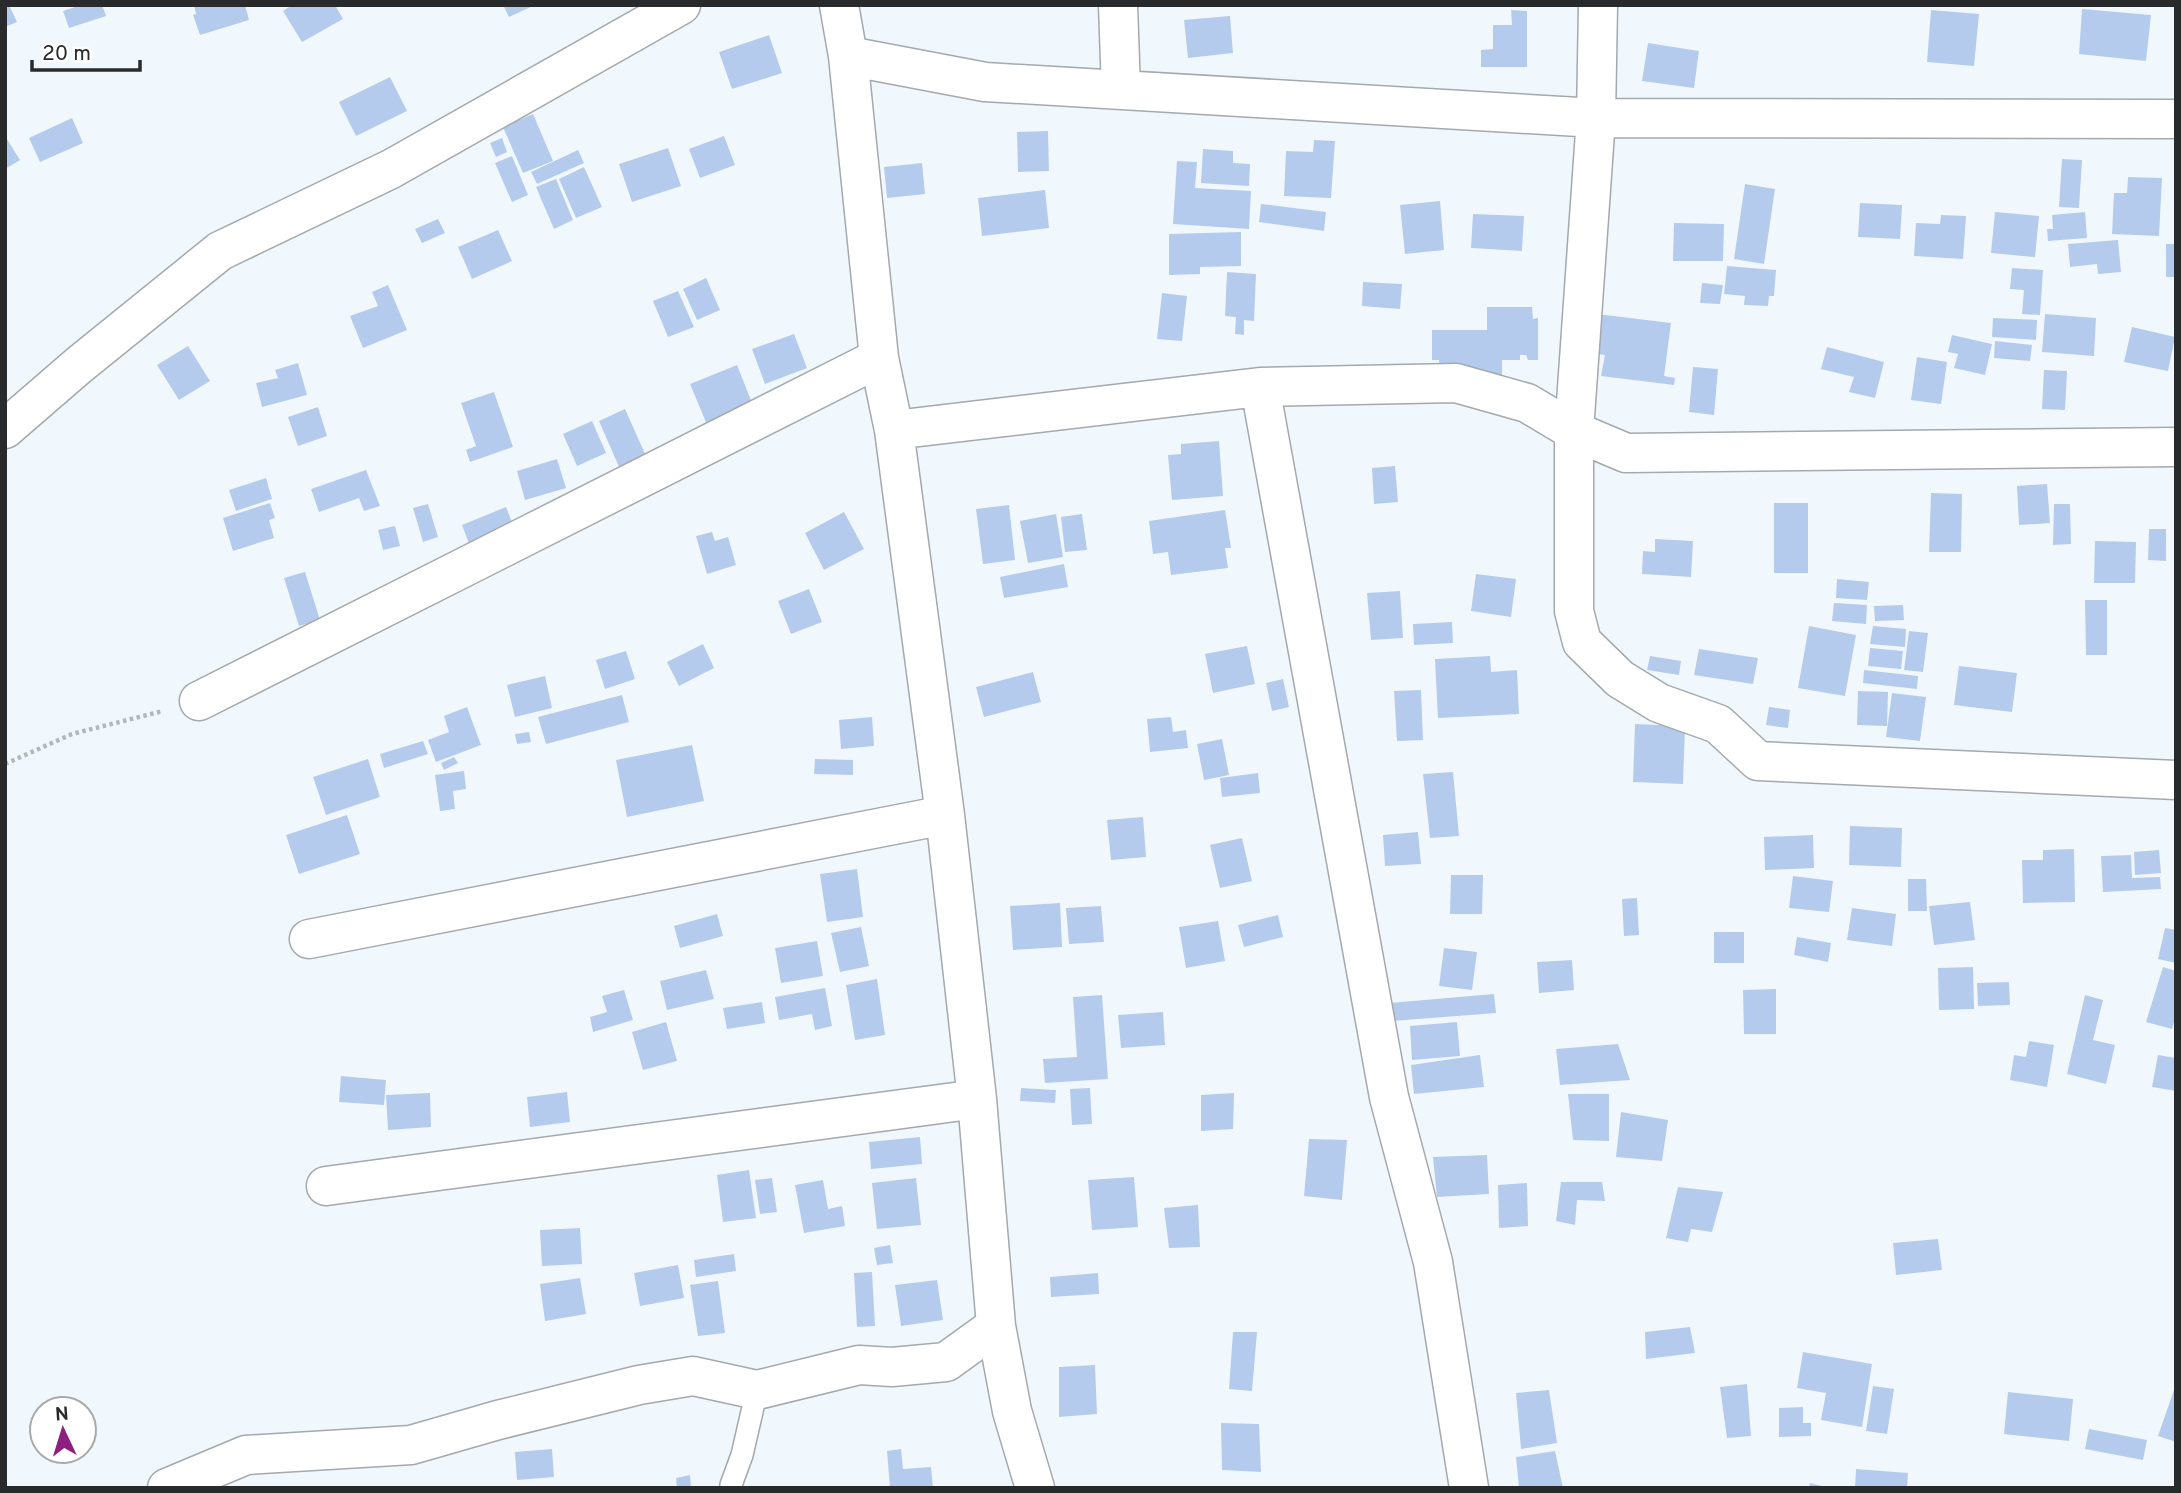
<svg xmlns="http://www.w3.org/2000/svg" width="2181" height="1493" font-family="Overpass,sans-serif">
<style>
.building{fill:#b5cbed}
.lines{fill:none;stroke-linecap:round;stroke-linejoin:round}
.service-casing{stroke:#a3a9ad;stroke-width:24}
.minor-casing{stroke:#a3a9ad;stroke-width:41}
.path{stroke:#b1b7bb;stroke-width:4.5;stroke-dasharray:3.5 3.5;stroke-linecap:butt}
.service{stroke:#fff;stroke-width:21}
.minor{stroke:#fff;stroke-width:38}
</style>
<rect width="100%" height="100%" fill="#f1f8fd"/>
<!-- building -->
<path class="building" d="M5 5H9L17 22 5 27Z
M81 5H102L106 16 69 28 63 11Z
M194 5H245L249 20 200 35 193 15 196 14Z
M292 5H335L343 19 302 42 283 11Z
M503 5H535L509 17Z
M2082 9 2151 15 2146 61 2079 54Z
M1511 10 1527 11V67H1481V50L1493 49V25H1512Z
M1931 10 1979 14 1974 66 1927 62Z
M1230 16 1233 53 1188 58 1184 20Z
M769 35 782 73 732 89 719 52Z
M1648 43 1699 51 1694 88 1642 81Z
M390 77 407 111 356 136 339 102Z
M533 114 553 161 523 173 503 127Z
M72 118 83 143 40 162 29 138Z
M1048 131 1049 171 1018 172 1017 132Z
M5 136 20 160 5 169Z
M724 136 735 165 700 178 689 149Z
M502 138 507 152 496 157 490 143Z
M1314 140 1335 141 1331 198 1284 196 1286 151 1313 152Z
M668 148 681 186 632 202 619 164Z
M1203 149 1233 151V163L1250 164 1249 186 1201 183Z
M578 150 584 163 537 184 531 172Z
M512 156 528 195 512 202 495 163Z
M2062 159 2082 160 2079 208 2059 207Z
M1177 161 1197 162 1195 188 1251 191 1249 229 1173 224Z
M922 163 925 194 887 198 884 167Z
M584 167 602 207 576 218 559 179Z
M2128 177 2162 178 2159 236 2112 234 2114 193H2127Z
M556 179 573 220 554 229 536 187Z
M1745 184 1775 189 1764 264 1734 259Z
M1045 190 1049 228 982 236 978 198Z
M1440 201 1444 250 1405 254 1400 205Z
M1860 203 1902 205 1900 239 1858 237Z
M1261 204 1326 212 1324 231 1259 222Z
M1995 212 2039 216 2035 257 1991 253Z
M2085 212 2087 238 2048 241 2047 229H2053L2052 215Z
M1473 214 1524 216 1522 251 1471 248Z
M1941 215 1966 216 1963 259 1914 256 1916 223 1940 224Z
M438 219 445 233 422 243 415 229Z
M1674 223 1724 224 1723 261H1673Z
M498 230 512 261 472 279 458 247Z
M1241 232V266L1200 267V274L1169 275V234Z
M2118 240 2121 272 2098 274 2097 264 2070 267 2068 244Z
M2166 244H2176V277H2166Z
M1727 266 1776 270 1774 296H1769L1768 306 1744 305 1745 296 1724 294Z
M2012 268 2043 270 2040 315 2022 314 2024 290 2010 289Z
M1227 272 1256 274 1254 321 1244 320V335L1235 334 1236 317 1225 316Z
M706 278 720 310 697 320 683 289Z
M1363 282 1402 284 1400 309 1362 306Z
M1702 283 1723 285 1720 304 1700 303Z
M388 285 407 330 363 348 350 316 378 306 372 292Z
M678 291 694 327 668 337 653 301Z
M1162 293 1187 296 1182 341 1157 339Z
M1487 307H1532L1533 319 1538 318V360H1528L1526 355H1520V360H1502V375L1439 374V360H1432V330H1487Z
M1597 314 1671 323 1664 376 1675 378 1674 385 1601 376 1605 355 1591 353Z
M2045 314 2096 318 2094 356 2042 352Z
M1993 318 2037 320 2036 340 1992 337Z
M2132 327 2175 337 2168 371 2124 362Z
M794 334 807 368 765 384 752 349Z
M1952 335 1992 344 1985 375 1954 368 1958 354 1948 352Z
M1995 341 2032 345 2030 361 1994 358Z
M188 346 210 381 179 400 157 365Z
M1827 347 1884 362 1875 398 1849 392 1854 377 1821 369Z
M1917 357 1947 362 1941 404 1911 400Z
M298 363 307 395 262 407 256 383 278 378 275 370Z
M737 365 754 408 708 427 690 384Z
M1693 367 1718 369 1714 415 1689 412Z
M2044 370 2067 371 2065 410 2042 409Z
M494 392 513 447 470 462 466 450 476 446 461 403Z
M318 407 327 436 298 446 288 417Z
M625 409 650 465 623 476 599 421Z
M592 421 606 453 577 466 563 434Z
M1219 441 1223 496 1172 500 1168 455 1181 454V444Z
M557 459 566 488 525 500 517 471Z
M1395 466 1398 502 1374 504 1372 468Z
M366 470 380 506 364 511 359 498 319 512 311 489Z
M266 478 272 499 236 511 229 490Z
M2047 484 2050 523 2019 525 2017 486Z
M1931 493 1962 494 1961 552H1929Z
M270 503 275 518 269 520 274 538 233 551 223 518Z
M1774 503H1808V573H1774Z
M428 504 438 537 423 542 413 508Z
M2054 504H2070L2071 544 2053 545Z
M1009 505 1015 560 983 564 976 509Z
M506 507 519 540 474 557 462 525Z
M1225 510 1231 548H1225L1228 568 1171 575 1168 552 1153 554 1149 521Z
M844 512 864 549 824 570 805 533Z
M1056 514 1063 557 1028 563 1020 521Z
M1082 514 1087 550 1065 552 1061 517Z
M395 526 400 546 383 550 378 530Z
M2149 529H2166V561L2148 560Z
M712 532 715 541 728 537 736 565 707 574 696 536Z
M1655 539 1693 541 1691 577 1642 574 1643 551 1655 552Z
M2095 541 2136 542 2135 583H2094Z
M1064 564 1068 587 1004 598 1000 577Z
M305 572 320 620 299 626 284 578Z
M1476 574 1516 579 1511 617 1471 611Z
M1837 579 1869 582 1867 600 1836 598Z
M809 589 822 622 791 634 778 601Z
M1400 591 1403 638 1371 640 1367 593Z
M2085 600H2107V655H2086Z
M1834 603 1867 605 1866 624 1832 621Z
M1903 605 1904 620 1875 621 1874 606Z
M1452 622 1453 643 1414 645 1413 624Z
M1809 626 1856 635 1845 696 1798 688Z
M1873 626 1906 629 1905 647 1870 644Z
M1909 631 1928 633 1923 672 1904 670Z
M703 644 714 668 679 686 667 662Z
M1247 646 1255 684 1213 693 1205 654Z
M1870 648 1903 651 1901 669 1868 666Z
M1699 649 1758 658 1753 684 1694 675Z
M626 651 635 679 605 689 596 660Z
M1490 656 1491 672 1517 670 1519 714 1438 718 1435 659Z
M1650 656 1681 661 1679 675 1647 670Z
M1959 666 2017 673 2012 712 1954 705Z
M1864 670 1918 676 1917 689 1863 683Z
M1033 672 1041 702 984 717 976 687Z
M545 676 552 708 515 717 507 685Z
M1283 679 1289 707 1272 711 1266 683Z
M1421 690 1423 740 1397 741 1394 691Z
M1858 691 1888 692 1887 726 1857 725Z
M1892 693 1926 697 1920 741 1886 737Z
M622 695 629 722 546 744 538 717Z
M467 707 481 745 436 762 428 740 449 732 444 716Z
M1769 707 1790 710 1788 728 1766 725Z
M872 717 874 746 841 749 839 720Z
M1171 717 1173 732 1186 730 1188 748 1150 752 1147 719Z
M1635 724 1685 726 1683 784 1633 782Z
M529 732 531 742 517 744 515 734Z
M1222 739 1229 775 1204 780 1197 744Z
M423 741 428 754 384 768 380 754Z
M692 745 704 801 627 817 616 760Z
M454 757 458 763 444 770 441 763Z
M368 759 380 797 326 815 313 777Z
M815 759 853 760V775L814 774Z
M464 771 466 789 453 791 455 809 440 811 435 775Z
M1453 772 1459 836 1430 838 1423 774Z
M1258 773 1260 793 1222 797 1220 778Z
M347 815 360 854 299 874 286 835Z
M1143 817 1146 857 1111 860 1107 820Z
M1850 826 1902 828 1901 867 1849 865Z
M1418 832 1421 864 1385 866 1383 835Z
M1813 835 1814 868 1765 870 1764 837Z
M1242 838 1252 881 1220 888 1210 845Z
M2074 849 2075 902 2023 903 2022 860H2043V850Z
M2159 850 2161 873 2135 875 2134 852Z
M2131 855 2132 878 2160 877 2161 889 2103 892 2101 856Z
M857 869 863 917 827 922 820 874Z
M1451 875H1483L1482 914H1450Z
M1793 876 1833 881 1829 912 1789 908Z
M1908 879H1926L1927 911H1908Z
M1637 898 1639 935 1624 936 1622 899Z
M1970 902 1975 940 1934 945 1929 906Z
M1060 903 1062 947 1013 950 1010 906Z
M1101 906 1104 942 1069 944 1066 908Z
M1852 908 1896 914 1892 946 1847 940Z
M717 914 723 936 680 948 674 926Z
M1278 915 1283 937 1244 947 1238 925Z
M1218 921 1225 961 1186 968 1179 927Z
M861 927 869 966 840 972 831 933Z
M2165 928 2176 930V963L2158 959Z
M1714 932H1744V963H1714Z
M1797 937 1831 943 1828 962 1794 955Z
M817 941 823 976 781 983 775 948Z
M1444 948 1477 952 1472 990 1439 986Z
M1572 960 1574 990 1539 993 1537 962Z
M1973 967 1974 1009 1939 1010 1938 968Z
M2163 967 2176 971V1015L2172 1029 2146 1022Z
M706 970 714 999 667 1010 660 981Z
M877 979 885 1035 855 1040 846 985Z
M2009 982 2010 1005 1978 1006 1977 983Z
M825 988 832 1026 815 1030 812 1014 779 1020 775 997Z
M1776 989V1034H1744L1743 990Z
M624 990 633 1020 593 1032 590 1017 607 1012 602 996Z
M1494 994 1496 1013 1379 1022 1378 1004Z
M1102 995 1108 1079 1045 1083 1043 1059 1077 1057 1073 997Z
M2085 995 2103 1000 2093 1040 2115 1045 2106 1084 2067 1074Z
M762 1002 765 1023 727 1029 723 1008Z
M1163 1012 1165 1045 1121 1048 1118 1015Z
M666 1022 677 1061 643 1070 632 1032Z
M1457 1022 1460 1056 1412 1060 1410 1026Z
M2029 1041 2054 1045 2047 1087 2010 1080 2014 1055 2026 1057Z
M1618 1044 1630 1080 1560 1085 1556 1049Z
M1480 1055 1484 1087 1414 1094 1411 1065Z
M2158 1055 2176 1058V1091L2152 1087Z
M341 1076 386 1080 384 1105 339 1102Z
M1021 1088 1056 1090 1055 1103 1020 1101Z
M1090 1088 1092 1124 1072 1125 1070 1089Z
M567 1092 570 1122 530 1127 527 1097Z
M430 1093 431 1127 388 1130 386 1095Z
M1234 1093 1233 1129 1201 1131V1095Z
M1568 1094H1609V1141L1573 1140Z
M1621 1112 1668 1120 1662 1161 1616 1157Z
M920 1137 922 1164 871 1169 869 1142Z
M1309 1139 1347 1140 1342 1200 1304 1196Z
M1487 1155 1489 1194 1437 1197 1433 1157Z
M749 1170 756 1218 723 1222 717 1175Z
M1134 1177 1138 1227 1092 1230 1088 1180Z
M772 1178 777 1212 760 1214 755 1180Z
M916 1178 921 1225 877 1229 872 1183Z
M823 1180 828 1209 842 1206 845 1226 804 1233 795 1185Z
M1561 1182H1602L1605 1201 1577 1200 1575 1225 1556 1221Z
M1527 1183 1528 1226 1499 1228 1498 1185Z
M1678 1187 1723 1192 1712 1232 1691 1229 1688 1242 1666 1238Z
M1198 1205 1200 1247 1169 1248 1164 1208Z
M580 1228 582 1264 542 1266 540 1230Z
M1938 1239 1942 1270 1896 1275 1893 1243Z
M890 1245 893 1263 877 1265 874 1248Z
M734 1254 736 1271 696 1277 694 1260Z
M678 1265 684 1298 640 1306 634 1273Z
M872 1272 875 1326 857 1327 854 1273Z
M1098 1273 1099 1294 1051 1297 1050 1277Z
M580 1278 586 1314 545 1321 540 1284Z
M937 1280 943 1320 901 1326 895 1285Z
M718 1281 725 1333 698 1336 690 1285Z
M1690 1327 1695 1353 1646 1359 1645 1332Z
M1233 1332H1257L1252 1391 1229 1389Z
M1803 1352 1872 1364 1862 1427 1821 1420 1826 1393 1797 1388Z
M1095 1365 1097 1414 1059 1417V1367Z
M1747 1384 1751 1436 1727 1438 1720 1387Z
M1873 1386 1894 1389 1887 1434 1866 1431Z
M2175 1387H2176V1442L2158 1436Z
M1549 1390 1557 1443 1521 1449 1516 1393Z
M2008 1392 2073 1399 2069 1441 2004 1434Z
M1803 1407V1423H1811V1436L1779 1437V1408Z
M1221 1423 1259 1424 1261 1472 1222 1470Z
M2089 1429 2147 1440 2143 1460 2085 1449Z
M552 1449 554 1477 517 1480 515 1452Z
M901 1449 903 1469 931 1467 933 1488H890L887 1451Z
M1555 1451 1563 1488H1519L1516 1457Z
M1856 1469 1908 1473 1907 1488H1855Z
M690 1475 691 1488H677L676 1478Z
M1810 1483 1826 1487V1488H1809Z"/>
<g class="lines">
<!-- service casing -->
<g class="service-casing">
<path id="service" d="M731 1485 742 1455 757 1390"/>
</g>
<!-- minor casing -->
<g class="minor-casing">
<path id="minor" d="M839 5 848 56 879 358 894 430 945 815 977 1099 996 1326 1012 1411 1035 1488
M1118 5 1121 90
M1598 5 1596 118 1574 431V611L1582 642 1620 679 1659 703 1718 724 1758 761 2176 780
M848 56 985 82 1596 118 2176 119
M1260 387 1389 1097 1433 1262 1469 1488
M5 429 79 365 220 251 391 169 681 5
M894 430 1260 387 1456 383 1527 403 1574 431 1626 453 2176 447
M199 701 879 358
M309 939 945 815
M326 1186 977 1099
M167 1488 246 1455 411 1445 498 1420 639 1385 693 1376 757 1390 859 1365 892 1367 946 1362 996 1326"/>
</g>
<!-- path -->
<path class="path" d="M5 764 72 734 163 711"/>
<!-- service -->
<use href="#service" class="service"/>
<!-- minor -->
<use href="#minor" class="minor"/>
</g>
<!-- border -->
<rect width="2181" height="1493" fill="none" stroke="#282a2c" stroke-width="14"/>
<!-- north arrow -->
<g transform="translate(63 1430) rotate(356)"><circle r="33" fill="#ffffff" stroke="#a9aaab" stroke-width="2"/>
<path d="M0-5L12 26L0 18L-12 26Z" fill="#8e1f81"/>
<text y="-10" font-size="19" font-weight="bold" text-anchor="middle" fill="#282a2c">N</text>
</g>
<!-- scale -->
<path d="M32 60v10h108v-10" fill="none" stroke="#282a2c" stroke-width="3.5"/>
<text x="42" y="60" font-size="21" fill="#282a2c" stroke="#ffffff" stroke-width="5" paint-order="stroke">20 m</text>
</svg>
